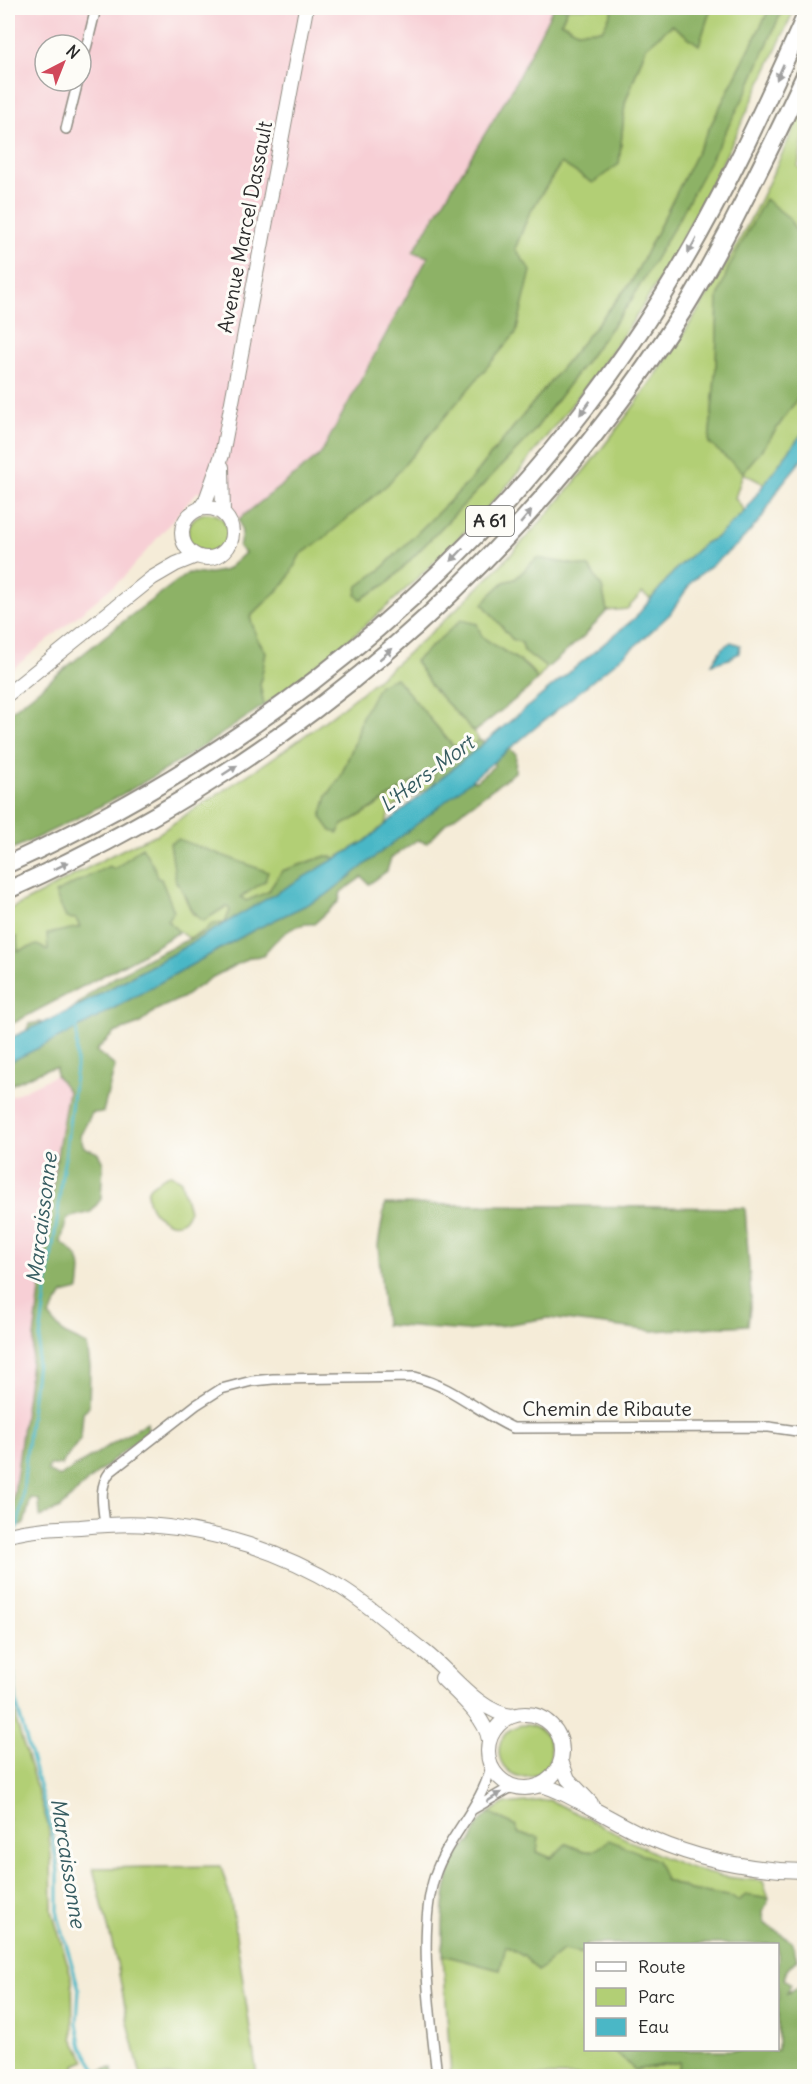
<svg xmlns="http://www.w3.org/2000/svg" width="812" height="2084" font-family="Delius,sans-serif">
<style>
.built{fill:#f7cfd5;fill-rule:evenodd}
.green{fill:#b2cf75;stroke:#6e7d50;stroke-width:1.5}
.forest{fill:#8db266;stroke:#5c6e48;stroke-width:1.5}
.water{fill:#4ab7c6;stroke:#3a7178;stroke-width:1.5}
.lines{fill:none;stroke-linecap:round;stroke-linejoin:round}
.stream{stroke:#4ab7c6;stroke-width:3}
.street-casing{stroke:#908c82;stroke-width:12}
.secondary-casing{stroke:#908c82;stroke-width:16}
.highway-casing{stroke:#908c82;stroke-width:20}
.street{stroke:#fff;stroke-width:9}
.secondary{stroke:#fff;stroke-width:14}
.highway{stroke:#fff;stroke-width:16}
.oneway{fill:#a0a0a0}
.labels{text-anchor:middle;stroke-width:6;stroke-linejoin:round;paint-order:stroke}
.shield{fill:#fdfcf7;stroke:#6a6a68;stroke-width:1.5}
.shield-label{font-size:18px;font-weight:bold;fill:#2b2b2b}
.street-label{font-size:20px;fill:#2b2b2b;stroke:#fdfcf7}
.water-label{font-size:21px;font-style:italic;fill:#365c61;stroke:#fdfcf7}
</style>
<rect width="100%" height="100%" fill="#fdfcf7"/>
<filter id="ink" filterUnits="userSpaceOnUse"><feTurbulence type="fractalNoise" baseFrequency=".0167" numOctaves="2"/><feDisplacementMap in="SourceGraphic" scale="12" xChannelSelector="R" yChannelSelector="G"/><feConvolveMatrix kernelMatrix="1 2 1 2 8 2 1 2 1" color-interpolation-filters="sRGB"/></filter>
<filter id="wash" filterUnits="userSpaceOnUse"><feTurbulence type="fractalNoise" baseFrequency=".008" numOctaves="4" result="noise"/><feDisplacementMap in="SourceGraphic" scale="24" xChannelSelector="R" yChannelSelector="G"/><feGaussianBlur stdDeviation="1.35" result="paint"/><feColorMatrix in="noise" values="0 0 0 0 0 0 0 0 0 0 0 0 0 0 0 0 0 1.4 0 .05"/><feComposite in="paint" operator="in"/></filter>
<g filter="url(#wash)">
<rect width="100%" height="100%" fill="#f5ecd8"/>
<!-- built -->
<path class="built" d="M8 8H553L511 91 413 252 428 256 320 455 239 519 231 505 230 496 197 492 123 578 8 673ZM45 45H81V81H45Z
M56 1075 68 1091 58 1149 10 1527 8 1528V1098Z"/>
<!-- green -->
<path class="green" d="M568 8H614L602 30 577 31 561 22Z
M711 8H770L632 281 469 482 380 570 359 586 388 583 531 435 630 302 746 93 783 8H795C753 101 709 195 657 283 627 334 591 381 554 427 538 447 523 468 506 487 434 568 352 642 264 705L260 685 266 652 257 639 250 617 286 582 300 555 324 538 515 249 529 214 561 163 619 164 625 103 646 47 672 25 699 45Z
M804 105V134L798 167 804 170V246L789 218 718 297 716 367 709 443 764 447 804 389V431L764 484 743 473 735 498 745 511 717 537 705 543 676 569 651 599 642 593 627 609 607 611 602 587 537 558 515 579 504 582 489 596 522 643 524 651 547 668 537 680C529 658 495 652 482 637 480 634 478 628 477 624L431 686 474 732 479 740 471 746H453L396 679 361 719 357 737 340 778 327 796 341 826C375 809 404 786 436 768L433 785 390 809 386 823 364 842 336 858 326 856 282 871 268 892 246 901 241 897 265 881 180 886 192 913 203 921 227 906 230 910 225 923C210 925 203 933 189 938L179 932 167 920 76 919 80 927 48 950 18 952 10 936 8 956V910C58 887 106 854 158 834 194 808 233 785 270 760 318 727 364 692 408 653 534 543 641 411 725 266 755 214 780 159 804 105Z
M188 533a20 20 0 1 1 40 0a20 20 0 1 1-40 0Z
M171 1174 181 1181 189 1211C180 1240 142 1212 148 1190 149 1186 155 1183 158 1181 163 1177 165 1175 171 1174Z
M8 1665 17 1724 48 1825 51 1857 52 1911 72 1979 73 2038 85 2061 75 2065 74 2076H8Z
M499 1751a26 26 0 1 1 52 0a26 26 0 1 1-52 0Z
M549 1800C601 1823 649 1856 704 1872 722 1878 744 1879 763 1881L769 1899 746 1895 738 1901 733 1897 690 1890 597 1851 586 1852 566 1844 552 1858C534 1852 522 1843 515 1825L489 1813 503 1804Z
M221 1866 231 1901 257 2076H141L127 2018 117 1963 93 1868Z
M505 1945 525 1957 538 1971 563 1950 585 1954 586 2050H613L635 2070 681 2062 677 2076H451L443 1955 500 1970Z"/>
<!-- forest -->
<path class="forest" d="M553 8H568L561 22 577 31 602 30 614 8H711L699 45 672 25 646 47 625 103 619 164 593 183 561 163 529 214 515 249 531 271 516 333 388 484 324 538 300 555 286 582 250 617 257 639 266 652 260 685 264 705C183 763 98 811 8 851V714L129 617 188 573 206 574 226 570 245 553 239 547 242 533 239 519 320 455 428 257 413 252 511 91Z
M770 8H783L746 93 679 219 630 302 531 435 388 583 361 599 356 595 358 586 380 570 469 482 632 281Z
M765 199 789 218 804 246V389L764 447 743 472 709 443 716 367 718 297 728 269Z
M537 558 589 567 602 587 607 611 584 636 547 668 524 651 522 643 512 639 483 604 489 596 504 582 515 579Z
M461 620 477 624 482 637 521 662 535 675 537 680 527 690 474 732 431 686 415 661Z
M396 678 453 746H471L479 740 493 745 475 763 469 780 476 781 494 766 493 757 507 747 516 754 515 772 445 824 427 843 417 840 391 858 387 871 369 884 362 877 341 892 339 901 314 924C293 922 274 940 263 956L251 957 211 978 182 998 156 1010 139 1024 114 1033 96 1051 115 1066 103 1112 92 1113 80 1136 84 1147 98 1153 103 1163 101 1199 91 1212 67 1218 61 1242C84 1259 82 1263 79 1290L63 1294 49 1316 64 1334 87 1345 90 1366 89 1407 83 1412 81 1438 61 1465H50L47 1471 59 1477 147 1422 148 1431 87 1482 60 1508 40 1517 39 1500 31 1498 24 1524 10 1527 58 1149 68 1091 56 1075V1068L46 1069 8 1086V1063L15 1059 29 1024 40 1022 60 1035 71 1010 98 987 148 958 202 933 212 924 225 923 230 910 227 906 203 921C184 908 189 895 176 882L170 843 178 839 268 872 265 881 241 897 246 901 268 892 282 871 326 856 336 858 331 870 281 904 250 919 232 938 300 904 357 862 389 842 402 828 422 813 431 794 436 768C403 786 375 809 341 826L338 833 331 831 321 817 327 796 340 778 357 737 361 719 379 685Z
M142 847 154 867 157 878 161 879 174 911 167 920 179 932 136 958 8 1026V956L10 935 17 937 18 951 37 945 48 950 47 934 80 927 76 919 66 918 55 893 109 866 115 869Z
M385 1204 745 1208 751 1297 748 1325 653 1331 548 1318 467 1331 385 1325 378 1245Z
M489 1813 515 1825 519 1834 539 1837 537 1852 551 1858 566 1844C586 1853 591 1856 609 1840L657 1860 665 1880 690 1890 733 1897 738 1901 746 1895 769 1899 763 1911 764 1923 792 1941 797 1959 787 1970 784 1979 791 1984 787 1993 804 1984V2076H677L680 2062 635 2070 613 2050H778V1944H586L585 1954 563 1950 538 1971 525 1957 506 1946 500 1970 443 1955C442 1924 442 1859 471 1842L478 1824Z
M112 2068 113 2076H86L87 2073Z"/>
<!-- water -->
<path class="water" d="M804 431V457L781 485 761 519 738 544 692 581 670 614 641 641 436 809 325 896 254 930 75 1030 8 1063V1039L71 1010 174 953 364 842 635 618 676 569 705 543 717 537 745 511 764 484Z
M731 642 740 645 739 653 729 659 712 664 722 648Z"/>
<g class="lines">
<!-- stream -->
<path class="stream" d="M17 1528C24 1502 24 1474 27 1447 36 1371 44 1295 57 1221 60 1200 60 1178 65 1158L76 1067 77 1026
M8 1562 15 1537
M8 1615 17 1706 52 1832 58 1871V1916L79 1989 77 2024 82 2047 100 2076"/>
</g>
</g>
<g filter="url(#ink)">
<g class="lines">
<!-- street casing -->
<g class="street-casing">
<path id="street" d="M81 69 96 8
M66 129 78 81
M105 1525C103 1506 98 1487 110 1472L196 1405 221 1389 252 1381 273 1379 415 1377C454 1387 478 1412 513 1428L769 1427 804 1432
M473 1809 508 1789 516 1787
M437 2076C431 2019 417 1930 435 1875 448 1836 484 1804 491 1765"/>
</g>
<!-- secondary casing -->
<g class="secondary-casing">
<path id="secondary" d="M222 467 223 513
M182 533a25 25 0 1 1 50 0a25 25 0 1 1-50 0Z
M200 509 206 500 222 455 306 8
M8 694 152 578 176 564 196 556
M8 1535C34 1529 53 1528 80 1527 102 1525 125 1523 148 1525 216 1530 284 1552 342 1588 371 1606 397 1631 425 1652 451 1672 478 1712 512 1716
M442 1678C458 1694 486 1718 489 1740
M488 1751a37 37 0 1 1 74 0a37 37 0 1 1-74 0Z
M561 1761 568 1779 591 1803
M539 1785C554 1787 565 1795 578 1801 597 1810 615 1821 635 1831 688 1857 745 1870 804 1871"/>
</g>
<!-- highway casing -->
<g class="highway-casing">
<path id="highway" d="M8 864C279 741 504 549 663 296 718 208 762 113 804 19
M8 890C290 764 515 571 683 311 701 283 716 253 732 224 757 175 781 127 804 77"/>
</g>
<!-- street -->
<use href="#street" class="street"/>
<!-- secondary -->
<use href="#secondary" class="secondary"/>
<!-- highway -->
<use href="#highway" class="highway"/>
</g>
<!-- one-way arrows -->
<defs><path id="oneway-solid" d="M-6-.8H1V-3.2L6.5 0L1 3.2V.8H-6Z" transform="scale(1.5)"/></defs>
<g class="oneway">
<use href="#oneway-solid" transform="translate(780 72) rotate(114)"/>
<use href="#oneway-solid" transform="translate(692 246) rotate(119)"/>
<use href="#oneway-solid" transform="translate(585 408) rotate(127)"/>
<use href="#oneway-solid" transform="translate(526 517) rotate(-50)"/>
<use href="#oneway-solid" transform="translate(457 555) rotate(134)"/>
<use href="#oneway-solid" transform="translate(386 654) rotate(-40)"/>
<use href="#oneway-solid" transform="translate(230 770) rotate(-33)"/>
<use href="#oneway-solid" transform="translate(61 866) rotate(-26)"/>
<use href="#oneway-solid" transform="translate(494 1797) rotate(-33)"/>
</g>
</g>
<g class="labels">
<!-- shield labels -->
<rect class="shield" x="466" y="506" width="48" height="30" rx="4.5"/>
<g class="shield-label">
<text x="490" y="527">A 61</text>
</g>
<!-- street labels -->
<g class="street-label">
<text transform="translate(245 227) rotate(-79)" y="7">Avenue Marcel Dassault</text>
<text x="607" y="1416">Chemin de Ribaute</text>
</g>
<!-- water labels -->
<g class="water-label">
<text transform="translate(427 774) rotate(-37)" y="7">L'Hers-Mort</text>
<text transform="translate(42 1218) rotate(-83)" y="7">Marcaissonne</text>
<text transform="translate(68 1863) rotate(81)" y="7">Marcaissonne</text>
</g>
</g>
<!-- margin -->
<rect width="812" height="2084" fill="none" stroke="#fdfcf7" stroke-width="30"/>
<!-- legend -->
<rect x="584" y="1943" width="195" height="108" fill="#fdfcf7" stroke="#a9a8a5" stroke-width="1.5"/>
<rect x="596" y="1962" width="30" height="9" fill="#ffffff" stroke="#a9a8a5" stroke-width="1.5"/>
<text x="638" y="1973" font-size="18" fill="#2b2b2b">Route</text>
<rect x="596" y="1988" width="30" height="18" fill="#b2cf75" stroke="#a9a8a5" stroke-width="1.5"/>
<text x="638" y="2003" font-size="18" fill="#2b2b2b">Parc</text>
<rect x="596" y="2018" width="30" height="18" fill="#4ab7c6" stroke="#a9a8a5" stroke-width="1.5"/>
<text x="638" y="2033" font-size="18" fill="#2b2b2b">Eau</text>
<!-- north arrow -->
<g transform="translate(63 63) rotate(42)"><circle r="28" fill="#fdfcf7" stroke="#a9a8a5" stroke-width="1.5"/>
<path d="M0-4.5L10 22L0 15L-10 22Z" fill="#d1495b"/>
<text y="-9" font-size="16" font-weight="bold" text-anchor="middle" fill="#2b2b2b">N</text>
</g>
</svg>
